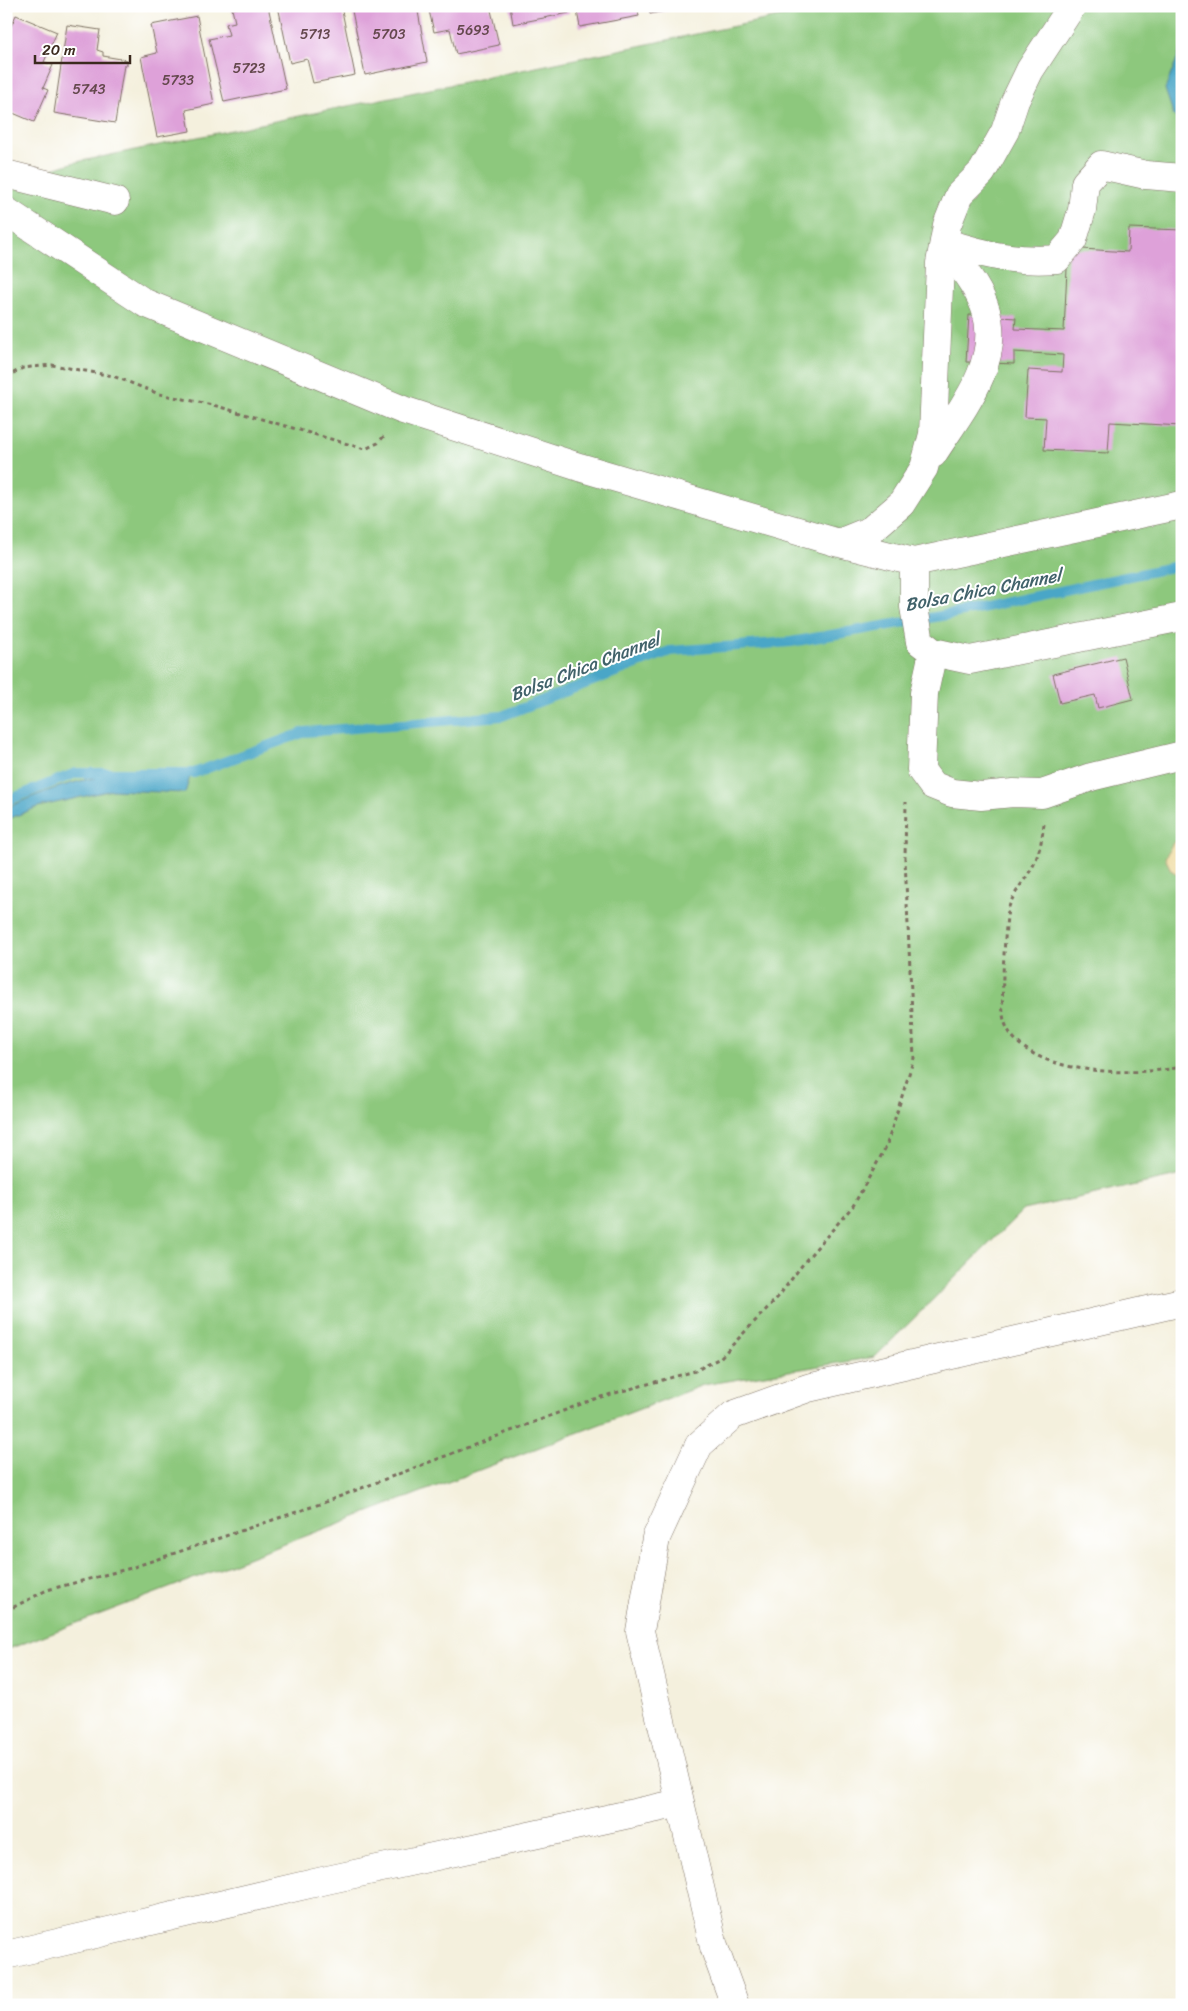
<svg xmlns="http://www.w3.org/2000/svg" width="1188" height="2011" font-family="Sriracha,sans-serif">
<style>
.green{fill:#8dc87d;stroke:#64794e}
.sand{fill:#eeda9e;stroke:#94825e}
.water{fill:#48a6c7;stroke:#426872}
.lines{fill:none;stroke-linecap:round;stroke-linejoin:round}
.stream{stroke:#48a6c7;stroke-width:10}
.building{fill:#dea1d9}
.minor-casing{stroke:#7c6f61;stroke-width:29}
.path{stroke:#7c6f61;stroke-width:3;stroke-dasharray:4 4;stroke-linecap:butt}
.minor{stroke:#fff;stroke-width:28}
.labels{text-anchor:middle;stroke-width:4;stroke-linejoin:round;paint-order:stroke}
.number-label{font-size:14px;fill:#64484d}
.water-label{font-size:18px;font-style:italic;fill:#41626a;stroke:#fff}
</style>
<rect width="100%" height="100%" fill="#fff"/>
<filter id="ink" filterUnits="userSpaceOnUse"><feTurbulence type="fractalNoise" baseFrequency=".02" numOctaves="2"/><feDisplacementMap in="SourceGraphic" scale="10" xChannelSelector="R" yChannelSelector="G"/><feConvolveMatrix kernelMatrix="1 2 1 2 8 2 1 2 1" color-interpolation-filters="sRGB"/></filter>
<filter id="wash" filterUnits="userSpaceOnUse"><feTurbulence type="fractalNoise" baseFrequency=".0096" numOctaves="4" result="noise"/><feDisplacementMap in="SourceGraphic" scale="20" xChannelSelector="R" yChannelSelector="G"/><feGaussianBlur stdDeviation="1.12" result="paint"/><feColorMatrix in="noise" values="0 0 0 0 0 0 0 0 0 0 0 0 0 0 0 0 0 1.4 0 .05"/><feComposite in="paint" operator="in"/></filter>
<g filter="url(#wash)">
<rect width="100%" height="100%" fill="#f4f0dd"/>
<!-- green -->
<path class="green" d="M832 6H1182V1175L1023 1210 875 1357 703 1385 6 1650V184L72 163Z"/>
<!-- sand -->
<path class="sand" d="M1182 837V878L1171 870 1165 858 1172 844Z"/>
<!-- water -->
<path class="water" d="M1182 46V124L1174 116 1165 89Z
M106 776 190 777 185 793 112 790 38 807 6 820V808C40 793 70 781 106 776Z"/>
<g class="lines">
<!-- stream -->
<path class="stream" d="M6 801 76 773H194L305 732 502 716 670 651 791 642 952 614 1182 565"/>
</g>
<g id="blocks">
<!-- building -->
<path class="building" d="M244 6H268L286 89 224 102 209 39 229 35 226 24 235 22 232 9Z
M278 6 323 8 341 6 355 75 313 83 307 59 290 63Z
M351 6H417L427 62 365 75Z
M428 6H490L499 45 456 54 450 29 434 32Z
M510 6H568L569 13 513 24Z
M576 6H637L639 16 580 27Z
M649 6H686V7L650 14Z
M16 15 57 32 44 62 53 65 43 88 48 90 34 122 6 110V32L8 33Z
M197 16 214 104 186 110 190 131 157 137 141 57 157 53 151 25Z
M67 25 100 30 97 50 103 52V56L127 60V65H124L115 123 54 113Z
M1129 228 1182 230V426L1110 422 1108 453 1044 450 1046 418 1025 417 1028 370 1062 372 1063 355 1014 352V364L966 362 969 315 1016 318 1015 329 1064 331 1068 248 1128 252Z
M1123 657 1133 699 1098 708 1095 695 1060 703 1053 674Z"/>
</g>
</g>
<g filter="url(#ink)">
<use href="#blocks" fill-opacity="0" stroke="#7c6f61" stroke-width="1"/>
<g class="lines">
<!-- minor casing -->
<g class="minor-casing">
<path id="minor" d="M6 174 115 201
M6 211 145 303 403 410 579 467 839 543 914 562 1182 505
M944 242C986 255 1013 262 1057 259L1073 240 1082 210 1085 183 1101 165 1146 175 1182 178
M933 454C959 413 1002 363 986 311 979 287 958 263 944 242
M839 543 871 530 901 504 924 468 933 434 940 263 947 225 959 195 982 172 1005 131 1015 101 1030 70 1072 6
M914 562V607L920 642 933 652 970 660 1182 617
M933 652 924 693 921 770 932 785 952 793 981 796 1013 793 1042 794 1091 777 1182 755
M6 1955 327 1880 680 1803
M735 2005 714 1947 640 1631 656 1538 699 1445 733 1415 808 1388 1182 1302"/>
</g>
<!-- path -->
<path class="path" d="M6 377 23 368 52 365 113 376 159 394 213 405 365 449 378 443 385 435
M1044 824C1042 838 1040 851 1034 864 1026 880 1013 892 1008 910 1005 926 1000 1007 1004 1020 1021 1078 1135 1076 1182 1067
M6 1611 47 1590 131 1568 320 1504 597 1398 695 1371 720 1358 778 1297 806 1260 853 1206 886 1147 914 1058 905 859 906 802"/>
<!-- minor -->
<use href="#minor" class="minor"/>
</g>
</g>
<g class="labels">
<!-- number labels -->
<g class="number-label">
<text x="473" y="35">5693</text>
<text x="315" y="39">5713</text>
<text x="389" y="39">5703</text>
<text x="249" y="73">5723</text>
<text x="178" y="85">5733</text>
<text x="89" y="94">5743</text>
</g>
<!-- water labels -->
<g class="water-label">
<text transform="translate(983 590) rotate(-11)" y="6">Bolsa Chica Channel</text>
<text transform="translate(585 667) rotate(-21)" y="6">Bolsa Chica Channel</text>
</g>
</g>
<!-- margin -->
<rect width="1188" height="2011" fill="none" stroke="#fff" stroke-width="25"/>
<!-- scale -->
<path d="M35 55v8h95v-8" fill="none" stroke="#3b2a1e" stroke-width="2.5"/>
<text x="42" y="55" font-size="15" fill="#3b2a1e" stroke="#ffffff" stroke-width="4" paint-order="stroke">20 m</text>
</svg>
